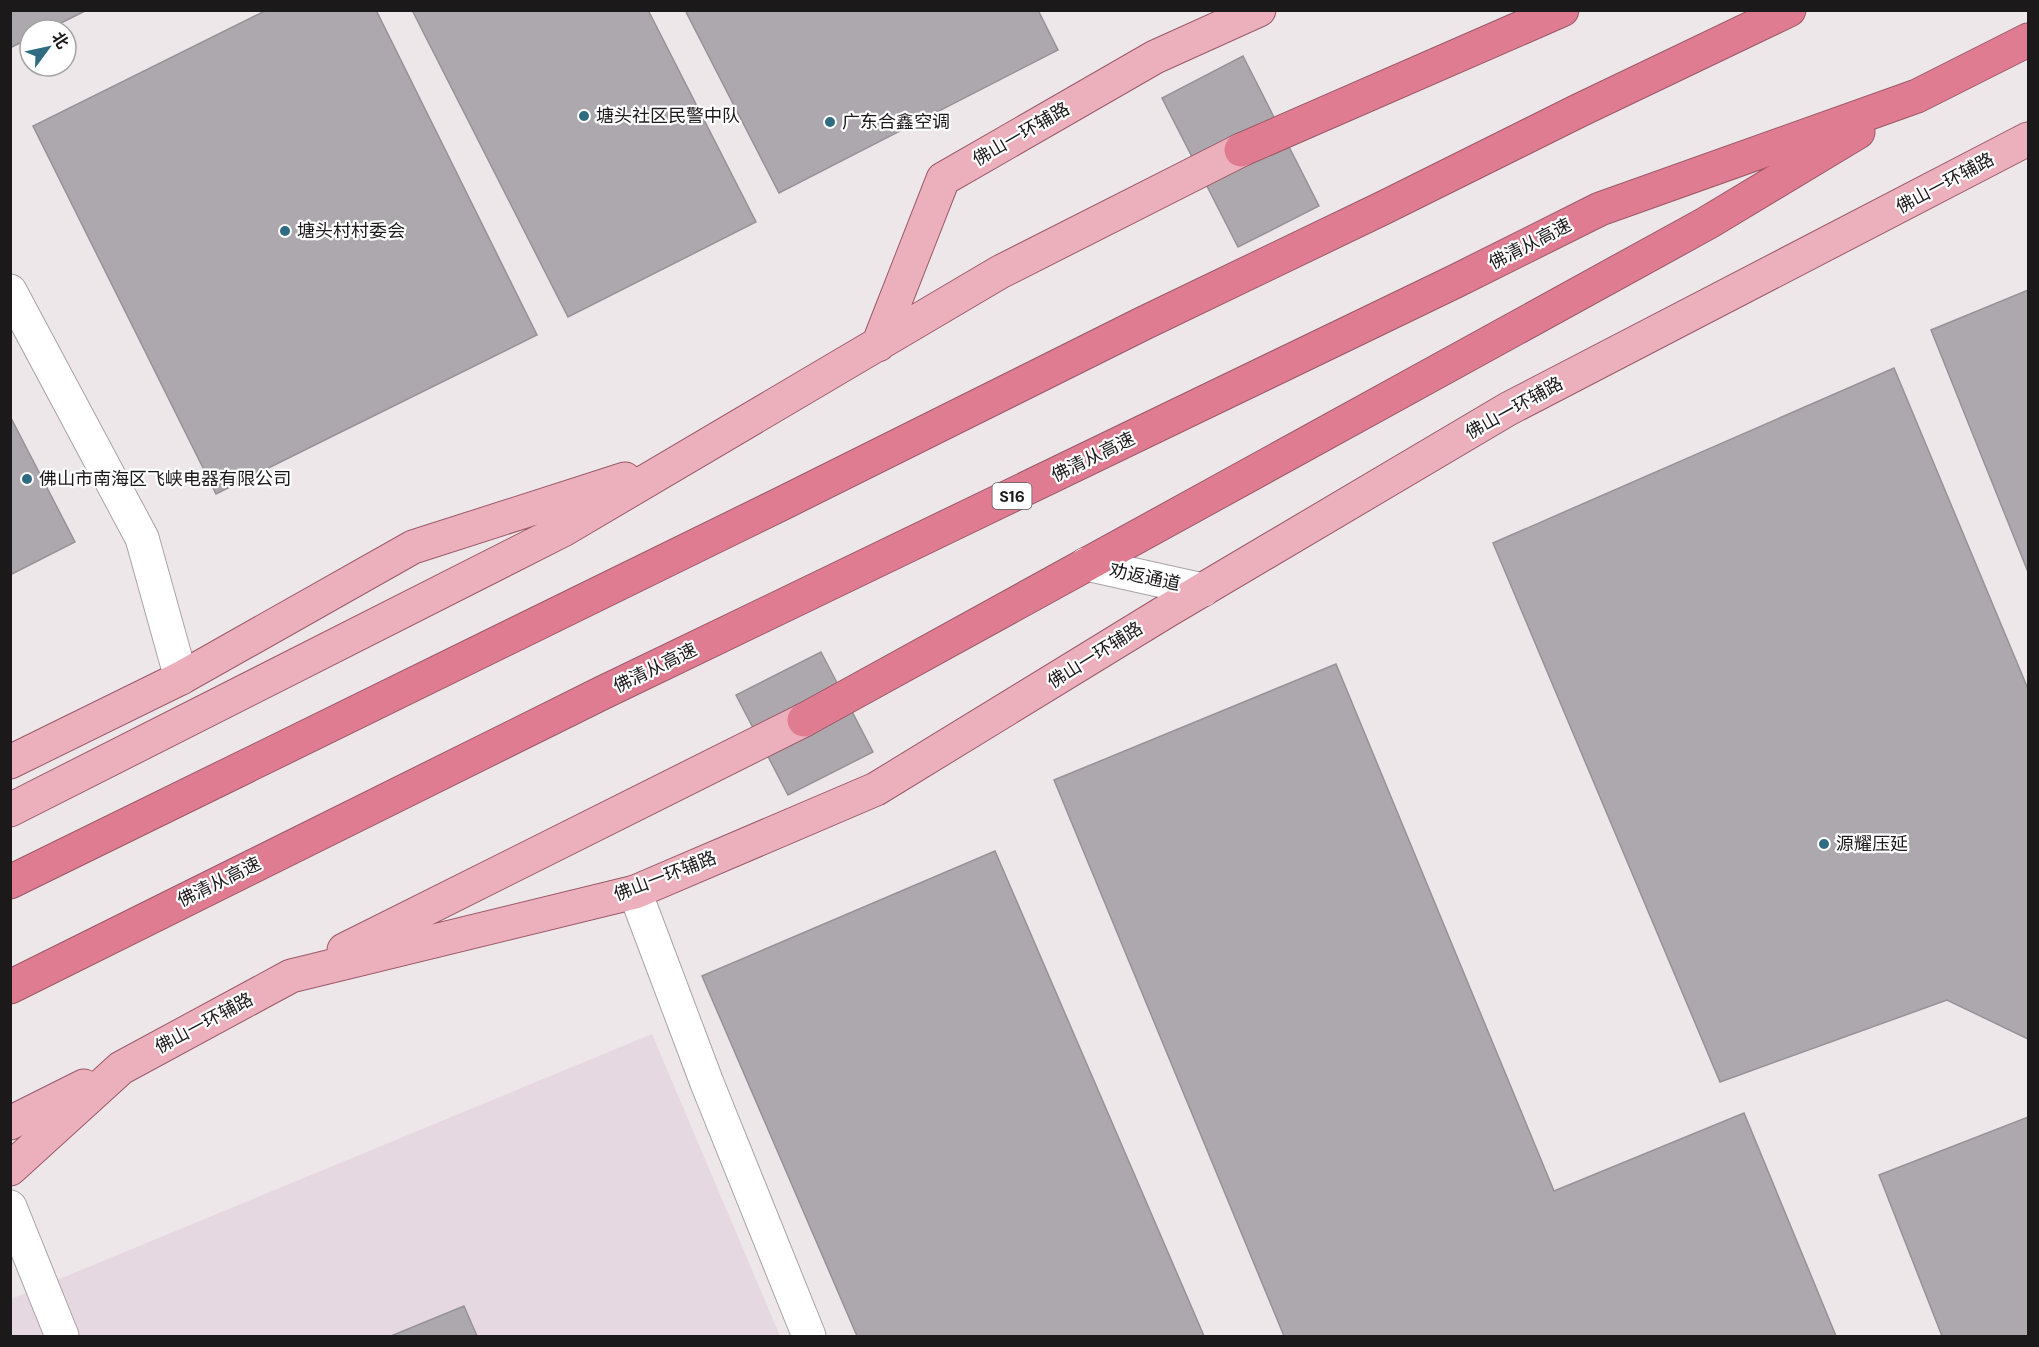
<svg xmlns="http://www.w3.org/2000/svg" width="2039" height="1347" font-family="'DM Sans','Noto Sans SC',sans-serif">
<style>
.built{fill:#e6d8e0}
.building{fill:#aca8ad;stroke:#969297;stroke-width:1.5}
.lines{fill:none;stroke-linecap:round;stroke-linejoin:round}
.minor-casing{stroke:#a9a3a7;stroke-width:35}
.major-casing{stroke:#9b5968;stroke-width:35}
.highway-casing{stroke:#9b5968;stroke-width:35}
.minor{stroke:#fff;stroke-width:33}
.major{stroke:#ecb0bd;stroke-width:33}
.highway{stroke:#e07c91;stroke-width:33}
.poi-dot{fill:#2f6c82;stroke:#fff;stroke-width:2}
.labels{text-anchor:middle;stroke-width:4.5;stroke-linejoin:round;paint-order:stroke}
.shield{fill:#fff;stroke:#605e5f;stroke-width:1.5}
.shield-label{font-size:16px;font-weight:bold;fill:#1c191b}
.poi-label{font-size:18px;fill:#1c191b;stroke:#fff;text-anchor:start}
.street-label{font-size:18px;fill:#1c191b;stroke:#fff}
</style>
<rect width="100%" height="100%" fill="#ede7ea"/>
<!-- built -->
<path class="built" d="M652 1034 780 1336H11V1299Z"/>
<!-- building -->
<path class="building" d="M10 10H87L47 30H30V38L10 48Z
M267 10H376L537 335 216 494 33 126Z
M412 10H648L756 222 568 317Z
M685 10H1038L1058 50 779 193Z
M1243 56 1319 206 1238 247 1162 98Z
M2028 290V572L1931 330Z
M1894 368 2028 689V1039L1947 1000 1720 1082 1493 543Z
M10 416 75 542 10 575Z
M821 652 873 752 788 795 736 695Z
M1336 664 1554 1191 1744 1113 1836 1336H1284L1054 780Z
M995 851 1204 1336H857L702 976Z
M2028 1117V1336H1942L1879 1175Z
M464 1306 477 1336H391Z"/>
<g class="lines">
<!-- minor casing -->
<g class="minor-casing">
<path id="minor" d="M10 291 142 538 181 678
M1086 564 1203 590
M635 892 707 1083 809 1336
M10 1207 62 1336"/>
</g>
<!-- major casing -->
<g class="major-casing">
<path id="major" d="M878 345 943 179 1155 57 1259 10
M10 762 181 678 413 547 625 479
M10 810 563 530 1000 272 1241 150
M344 950 804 720
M10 1123 84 1086
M10 1169 121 1068 291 976 635 892 876 789 1165 612 1508 409 2028 139"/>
</g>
<!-- highway casing -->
<g class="highway-casing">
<path id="highway" d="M1241 150 1562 10
M804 720 1707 223 1858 132
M10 882 781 504 1144 323 1383 208 1578 111 1789 10
M10 987 602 693 1456 281 1600 209 1917 96 2028 40"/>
</g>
<!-- minor -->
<use href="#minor" class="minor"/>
<!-- major -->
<use href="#major" class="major"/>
<!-- highway -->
<use href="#highway" class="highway"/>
</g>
<!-- markers -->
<g class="poi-dot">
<circle cx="584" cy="116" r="6"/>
<circle cx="830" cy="122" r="6"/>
<circle cx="285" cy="231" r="6"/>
<circle cx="27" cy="479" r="6"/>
<circle cx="1824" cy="844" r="6"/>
</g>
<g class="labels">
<!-- shield labels -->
<rect class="shield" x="992.5" y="483" width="39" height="26" rx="4.5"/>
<g class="shield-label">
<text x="1012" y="502">S16</text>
</g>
<!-- poi labels -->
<g class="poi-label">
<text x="596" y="122">塘头社区民警中队</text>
<text x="842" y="128">广东合鑫空调</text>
<text x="297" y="237">塘头村村委会</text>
<text x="39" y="485">佛山市南海区飞峡电器有限公司</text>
<text x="1836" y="850">源耀压延</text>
</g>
<!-- street labels -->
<g class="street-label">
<text transform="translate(1021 134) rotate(-30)" y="6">佛山一环辅路</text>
<text transform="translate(1945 183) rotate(-28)" y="6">佛山一环辅路</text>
<text transform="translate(1530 244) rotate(-27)" y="6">佛清从高速</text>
<text transform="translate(1514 408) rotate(-29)" y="6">佛山一环辅路</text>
<text transform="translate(1093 457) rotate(-26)" y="6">佛清从高速</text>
<text transform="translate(1145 577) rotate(12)" y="6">劝返通道</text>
<text transform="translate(1095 655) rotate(-32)" y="6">佛山一环辅路</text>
<text transform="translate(655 668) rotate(-26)" y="6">佛清从高速</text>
<text transform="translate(665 876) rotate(-21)" y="6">佛山一环辅路</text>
<text transform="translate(219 882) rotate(-26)" y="6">佛清从高速</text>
<text transform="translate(204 1023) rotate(-28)" y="6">佛山一环辅路</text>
</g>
</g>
<!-- border -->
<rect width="2039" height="1347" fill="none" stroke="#1c191b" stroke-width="24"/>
<!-- north arrow -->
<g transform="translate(48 48) rotate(57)"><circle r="28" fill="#ffffff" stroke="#a4a3a4" stroke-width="1.5"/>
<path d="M0-4.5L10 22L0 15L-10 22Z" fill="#2f6c82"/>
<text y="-9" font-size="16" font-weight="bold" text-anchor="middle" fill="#1c191b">北</text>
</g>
</svg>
